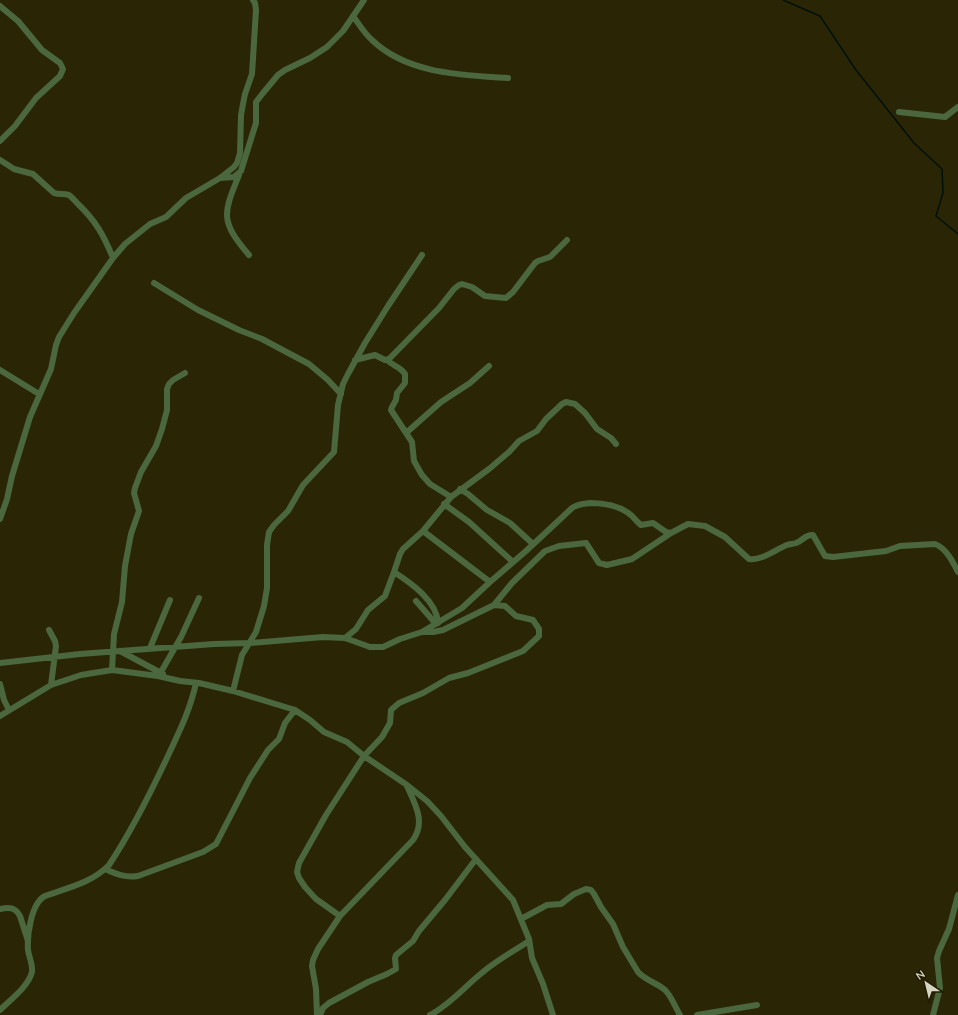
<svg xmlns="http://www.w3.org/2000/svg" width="958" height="1015" font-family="Quicksand,sans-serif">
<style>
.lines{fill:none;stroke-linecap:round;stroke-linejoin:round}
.stream{stroke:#001109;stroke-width:1.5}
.minor{stroke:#4b673e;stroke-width:6}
</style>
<rect width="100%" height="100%" fill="#2a2605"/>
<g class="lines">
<!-- stream -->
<path class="stream" d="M783 0 820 16 856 70 914 143 942 169 943 193 936 216 958 234"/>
<!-- minor -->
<path class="minor" d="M0 6 18 21 42 50 60 63 63 69 60 76 36 98 15 126 0 141
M353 16C359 24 364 33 372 40 407 74 462 75 508 78
M899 112 945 117 958 107
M0 160 14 169 33 174 54 193C59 195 64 193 69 195 72 197 75 201 78 204 96 221 104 236 113 258
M239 175C223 214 220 221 249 255
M220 178 234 177 241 171 256 123V102L263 93 278 75 285 70 310 58 327 47 343 31 364 0
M154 283 198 310 239 330 262 339 309 364 328 380 341 394
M355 360 375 355 385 360 389 359 439 308 454 289 459 285 462 284 472 287 485 296 506 298 513 292 535 263 538 261 550 257 567 240
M387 360C393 366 401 367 405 374V383L397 393 396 400 392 407 391 410 412 442 414 461 422 475 430 484 451 497
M0 370 39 394
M406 433 441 402 470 383 489 366
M460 489 468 494 487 510 510 523 533 544
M444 504 469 522 513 562
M0 519 7 499 12 476 30 417 51 369 56 345 59 337 74 313 113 258 125 244 150 224 166 217 186 198 220 178 234 167 237 163 240 153 241 115 243 104 245 94 252 74 256 10 255 3 253 0
M423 531 490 582
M394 572C411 583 437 601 438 623
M416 601 436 624
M49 630 55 641 56 646 51 685
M423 632H433L443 630 494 605 512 583 545 551 559 546 586 543 599 563 607 565 632 559 671 533
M345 638 356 629 368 610 385 596 394 572 400 554 403 549 423 531 451 497 489 469 509 452 519 441 537 431 546 419 562 404 566 402 575 404 585 413 597 429 611 438 616 444
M150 648 170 600
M120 651 163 674
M0 663 80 654 214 644 250 643 323 637 345 638 370 647H383L400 639 422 632 462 608 490 582 526 551 572 508C577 504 583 504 590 503 605 503 620 505 632 516 635 519 637 522 641 525L653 523 666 532 671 533 688 524 705 526 725 537 749 559C762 561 776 549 787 545 790 544 793 544 796 543 803 541 805 534 813 535L825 556 833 557 886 551 900 546 935 544C946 548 953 562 958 572
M112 670 114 634 122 602 125 566 131 534 139 511 134 493 135 488 141 472 156 446 162 429 167 410V389L169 384 173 380 185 373
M161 672 181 637 199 598
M0 684 4 700 9 710
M233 691 242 655 256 632 264 606 267 588V545L269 532 274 525 288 511 303 485 334 452 338 405 343 384 348 374 365 343 388 306 422 255
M0 716 51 685 81 675 112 670 158 676 180 681 199 683 233 691 295 710 310 720 324 732 347 742 364 756 407 785 427 801 441 816 465 847 513 900 529 939 532 958 543 984 553 1015
M105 869C116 874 125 878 138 876L203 852 216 844 250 778 268 750 279 739 285 723 295 710
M0 909C9 907 15 907 20 916L28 941
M340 916 316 899 305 887 299 878 297 872 299 863 326 815 364 756 382 737 390 723 391 710 399 703 423 693 449 678 468 673 523 651 539 636V629L533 620 516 616 505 606 494 605
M521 919 547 905 561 904 574 894 586 889 591 890 594 894 601 907 613 924 623 947 638 972C645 980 657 983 665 990 672 997 675 1007 680 1015
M0 1010C11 999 28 987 32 972 33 965 29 957 28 950 27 936 31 903 45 896 67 888 92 883 109 865 131 832 149 796 166 760 178 734 190 711 196 683
M317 1015 316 989 312 966 313 960 318 949 340 916 413 840C426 822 415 804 407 786
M320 1015 323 1008 329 1003 368 982 387 974 396 969 395 958 396 955 413 941 419 931 445 900 476 859
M430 1015C451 1004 465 986 483 972 497 960 514 951 529 941
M697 1015 757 1005
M933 1015 940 988 937 958 939 951 949 929 958 895"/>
</g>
<!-- north arrow -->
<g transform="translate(926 983) rotate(325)" stroke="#201c00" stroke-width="3" paint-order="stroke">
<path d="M0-3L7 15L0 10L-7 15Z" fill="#d5d3c1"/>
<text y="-6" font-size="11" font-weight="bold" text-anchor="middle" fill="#d5d3c1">N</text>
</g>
</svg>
